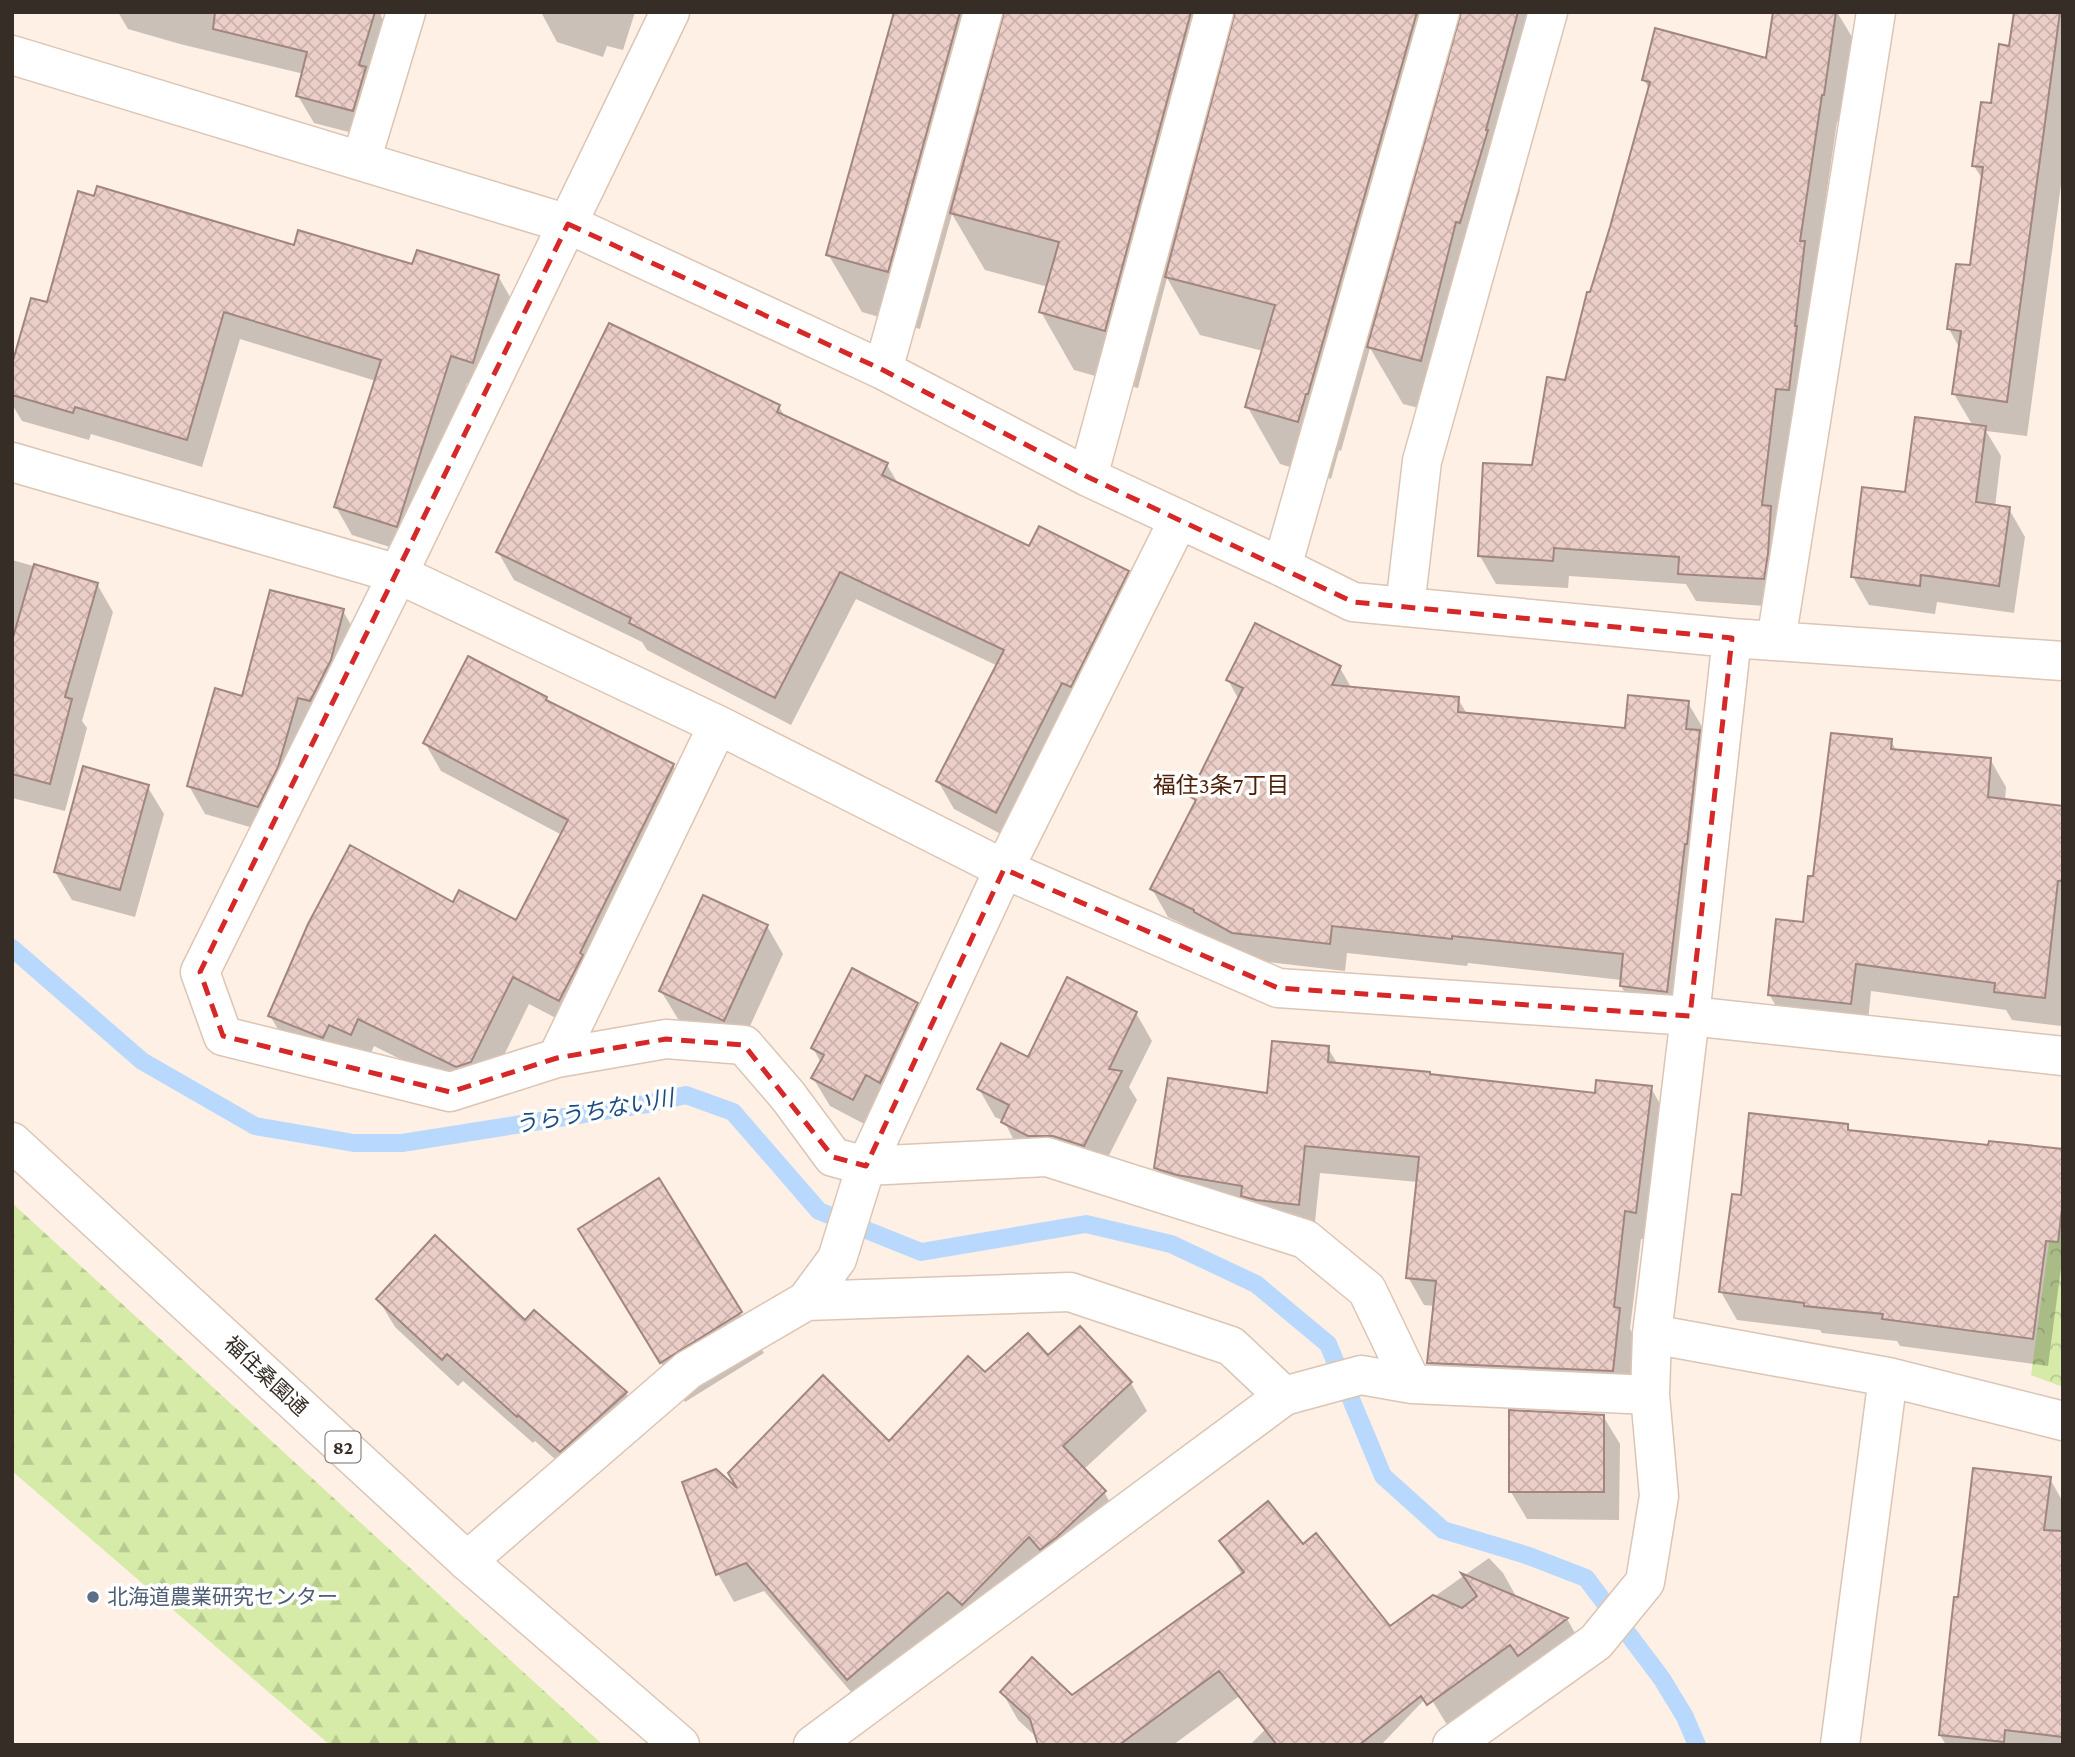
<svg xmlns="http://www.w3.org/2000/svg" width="2075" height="1757" font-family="'Crimson Pro','Noto Sans JP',serif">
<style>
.forest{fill:url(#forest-firs)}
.park{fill:url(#park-crowns)}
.shadow{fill:#0003}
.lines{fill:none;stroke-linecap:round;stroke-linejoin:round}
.stream{stroke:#b9d8fe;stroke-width:18}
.building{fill:url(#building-cross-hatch);stroke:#a18680;stroke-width:2}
.minor-casing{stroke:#dcc5b4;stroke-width:41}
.major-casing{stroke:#dcc5b4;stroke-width:41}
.minor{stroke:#fff;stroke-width:38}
.major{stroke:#fff;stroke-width:38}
.marked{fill:none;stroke:#d62828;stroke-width:5;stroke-dasharray:14 9;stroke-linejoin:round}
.service-dot{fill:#5c6f8a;stroke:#fff;stroke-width:2.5}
.labels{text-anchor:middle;stroke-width:7;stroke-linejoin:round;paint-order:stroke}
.shield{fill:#fff;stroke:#726c67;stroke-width:2}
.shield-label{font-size:19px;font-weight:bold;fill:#362d26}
.street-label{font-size:21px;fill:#362d26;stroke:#fff}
.service-label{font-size:21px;fill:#4e5e75;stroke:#fff;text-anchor:start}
.neighbourhood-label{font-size:23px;fill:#4f1f06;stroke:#fff}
.water-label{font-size:23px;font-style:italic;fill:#1a4c84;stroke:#fff}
</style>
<defs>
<pattern id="forest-firs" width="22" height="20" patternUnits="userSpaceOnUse" patternTransform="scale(1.75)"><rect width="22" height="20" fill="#d5eba7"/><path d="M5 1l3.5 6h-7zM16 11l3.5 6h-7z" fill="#b7ca90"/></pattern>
<pattern id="park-crowns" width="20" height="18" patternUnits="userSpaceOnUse" patternTransform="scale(1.75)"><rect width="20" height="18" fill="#d5eba7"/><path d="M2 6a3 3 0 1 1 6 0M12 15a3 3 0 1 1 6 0" fill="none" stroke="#b7ca90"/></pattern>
<pattern id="building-cross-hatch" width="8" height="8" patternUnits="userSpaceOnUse" patternTransform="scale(1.75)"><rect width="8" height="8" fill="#eccec8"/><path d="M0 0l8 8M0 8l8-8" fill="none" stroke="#cbb1ac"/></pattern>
</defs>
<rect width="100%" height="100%" fill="#fef0e5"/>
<!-- forest -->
<path class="forest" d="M12 1203 603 1745H330L12 1471Z"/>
<!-- park -->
<path class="park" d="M2063 1141V1387L2031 1375Z"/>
<!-- shadow -->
<path class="shadow" d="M118 12H382L381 16 391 34 368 137 314 123 298 96 304 74 180 44 128 29Z
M541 12H635L623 50 607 46 603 57 557 42Z
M896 12H1566L1519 187 1520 190 1493 280 1489 279 1454 417 1403 404 1370 348 1341 451 1339 450 1331 479 1280 464 1247 406 1263 351 1200 335 1167 278 1138 388 1074 370 1041 312 1048 287 985 270 952 214 920 329 862 312 828 254Z
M1775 12H1837L1852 37 1840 122H1837L1816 264 1820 271 1804 418 1792 416 1778 523 1779 607 1696 601 1686 584 1569 576 1568 588 1496 584 1480 556 1533 467 1566 382 1649 89 1644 80 1768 60Z
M2016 12H2063V170L2027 436 1986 431 2001 456 1995 507 2009 509 2025 537 2014 613 1937 602 1935 614 1869 605 1853 577 1906 494 1973 426 1954 394 1960 349 1949 329 1971 267 1983 180 1974 166 2011 48Z
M295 247 414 266 498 276 514 304 489 390 467 383 412 554 352 535 336 507 376 381 240 339 202 467 91 434 89 440 22 421 12 404V370L48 304Z
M779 407 786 418 887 465 899 485 1030 549 1127 572 1144 600 1012 840 954 809 938 781 998 666 856 599 791 725 647 650 642 642 514 580 498 552Z
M12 560 97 584 113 612 82 721 87 728 65 811 12 798Z
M343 611 359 639 274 834 205 814 189 786 243 698Z
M1340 668 1352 689 1458 699 1467 714 1627 730 1688 703 1704 730 1682 1019 1637 1014 1621 986 1622 980 1468 963 1467 966 1347 953 1345 971 1250 960 1212 940 1210 937 1168 917 1152 889 1196 804 1191 796 1239 700 1228 680Z
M546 698 549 703 673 765 689 793 575 1028 529 1004 487 1090 473 1095 374 1046 367 1062 287 1044 270 1016 454 904 517 923 562 835 441 771 425 743Z
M1890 740 1897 751 1990 759 2006 787 2005 801 2063 807V1023H2061V1026L2012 1020 2006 1010 1871 991 1867 1032 1785 1022 1769 994 1805 924 1815 878Z
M147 786 164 814 135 917 72 900 55 872Z
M767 926 783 954 740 1048 678 1019 661 991Z
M916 1004 933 1032 870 1127 830 1106 813 1078 821 1063 813 1048Z
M1136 1013 1152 1041 1129 1087 1137 1100 1100 1173 1019 1150 1004 1121 995 1117 979 1089Z
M1328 1048 1338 1065 1596 1095 1651 1088 1667 1116 1652 1240 1641 1239 1630 1329 1635 1337 1628 1399 1445 1390 1429 1362 1435 1306 1424 1305 1408 1277 1418 1182 1320 1173 1314 1232 1172 1196 1156 1168 1268 1095Z
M1847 1125 1851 1133 1990 1147 2063 1151V1268H2061L2048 1366 1900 1346 1897 1341 1822 1333 1820 1330 1737 1320 1721 1292 1742 1197Z
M604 1271 740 1313 764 1353 685 1402Z
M378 1299 525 1322 534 1312 626 1393 642 1421 577 1479 535 1441 533 1443 463 1381 458 1386 395 1327Z
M1048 1357 1131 1383 1147 1411 1083 1470 1104 1492 1120 1520 864 1707 764 1591 734 1602 718 1574 741 1494 889 1443 985 1375Z
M1603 1416 1620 1444 1619 1520 1527 1519 1511 1492Z
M2050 1479 2063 1502V1745H1946L1940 1735 1960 1599Z
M1221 1541 1302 1547 1364 1604 1173 1745H1045L1018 1720 1002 1692 1072 1697 1242 1575Z
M1489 1558 1503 1573 1517 1598 1567 1619 1583 1647 1449 1728 1433 1702 1448 1677 1447 1676 1381 1745H1250L1378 1614 1390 1628Z"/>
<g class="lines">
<!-- stream -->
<path class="stream" d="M12 948 142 1061 255 1126 354 1143H402L647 1104 686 1095 733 1112 819 1211 921 1252 1086 1224 1171 1244 1256 1284 1328 1344 1383 1476 1443 1530 1526 1555 1586 1578 1662 1679 1685 1717 1697 1745"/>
</g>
<!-- building -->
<path class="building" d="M215 12H375L359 65 366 67 353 111 296 96 307 52 213 29Z
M894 12H960L888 272 826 255Z
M1004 12H1191L1105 331 1039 312 1059 242 950 213Z
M1235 12H1417L1308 394H1306L1298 422 1245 407 1275 305 1165 277Z
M1461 12H1518L1486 130H1488L1460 223 1456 222 1421 361 1367 347Z
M1773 12H1836L1824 95H1822L1800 241H1805L1795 326H1797L1789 390 1776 389 1762 505 1771 506 1768 554 1764 579 1678 574 1679 557 1554 548 1553 561 1478 556 1483 463 1532 465 1547 377 1565 380 1587 292H1590L1610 227 1650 82 1642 80 1655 28 1766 58Z
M2014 12H2060L2007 402 1952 394 1961 331 1947 329 1956 264 1970 265 1983 167 1972 166 1981 102 1991 103 1999 44 2009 46Z
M97 186 294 245 298 230 412 264 417 250 499 275 473 363 451 356 397 527 334 507 381 360 224 312 187 440 75 407 73 413 12 395V364L31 298 47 302 78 191 94 196Z
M609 323 780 405 777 412 888 463 882 475 1029 546 1039 526 1129 571 1071 687 1062 683 996 813 936 781 1004 650 840 572 775 698 629 623 631 618 496 552Z
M1915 417 1986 426 1976 502 2010 507 1999 586 1921 575 1920 586 1851 577 1862 487 1905 492Z
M34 564 98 583 65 697 72 699 50 784 12 774V641Z
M270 590 344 609 331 660 310 701 298 698 278 767 258 807 187 786 215 688 242 696Z
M1255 623 1341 666 1332 685 1459 697 1458 712 1625 728 1628 695 1689 701 1686 729 1700 730 1687 844H1685L1667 992 1620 986 1623 954 1452 936V939L1332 926 1330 944 1232 933 1194 912V910L1150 889 1196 800 1189 796 1243 688 1226 680Z
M468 656 547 697 546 700 674 764 580 953 583 955 559 1001 513 977 471 1062 456 1067 358 1019 351 1035 329 1025 323 1038 268 1016 308 924 350 845 453 902 459 890 516 920 568 820 423 743Z
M1831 733 1892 739 1891 749 1991 758 1988 797 2063 806V881H2058L2045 998 1994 992 1995 983 1856 964 1851 1004 1768 995 1776 919 1803 922 1808 876H1813Z
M83 766 149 785 120 890 54 872Z
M703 895 768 925 724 1021 659 991Z
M852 968 918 1003 880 1083 866 1075 853 1100 811 1078 824 1055 811 1048Z
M1067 977 1137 1012 1109 1069 1122 1071 1084 1146 1053 1136H1028L1001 1122 1009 1105 977 1089 1001 1043 1028 1057Z
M1272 1041 1329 1046 1328 1062 1430 1072V1074L1595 1093 1596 1080 1652 1086 1636 1213 1625 1211 1614 1307 1620 1308 1613 1371 1427 1363 1436 1281 1406 1278 1419 1157 1305 1146 1299 1205 1256 1200 1241 1196 1242 1186 1177 1175 1154 1168 1168 1078 1267 1093Z
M1749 1113 1848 1124V1130L1988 1145 1989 1141 2063 1149V1200L2058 1242 2046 1241 2033 1339 1882 1319 1883 1314 1804 1306V1303L1719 1292 1732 1194 1741 1195Z
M659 1178 742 1312 660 1363 578 1229Z
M435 1235 525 1320 534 1310 627 1392 560 1452 518 1415 517 1417 447 1354 442 1360 376 1299Z
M1080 1326 1132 1382 1063 1446 1106 1491 1057 1537 1040 1550 1029 1537 962 1605 948 1592 847 1680 746 1563 716 1575 682 1482 716 1469 737 1488 728 1473 823 1375 889 1441 968 1356 985 1372 1028 1333 1048 1355Z
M1509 1410 1604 1415V1492H1509Z
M1973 1468 2051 1477 2044 1530 2063 1531V1737L2005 1730 2004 1742 1939 1735 1954 1597H1958Z
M1268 1501 1303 1544 1316 1533 1390 1626 1433 1595 1462 1608 1477 1596 1461 1573 1568 1618 1518 1656 1510 1645 1427 1705 1421 1696 1359 1745H1277L1219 1671 1119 1745H1038L1030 1719 1000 1692 1032 1657 1072 1695 1244 1572 1219 1541Z"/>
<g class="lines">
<!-- minor casing -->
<g class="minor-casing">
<path id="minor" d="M670 12 398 574 200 972 223 1036 450 1092 557 1058 666 1039 744 1045 788 1096 833 1157 866 1166 1047 1157 1305 1239 1367 1290 1412 1384 1650 1395
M12 55 568 224 883 370 1088 477 1282 567 1353 602 1732 638 2063 661
M361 161 406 12
M883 370 983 12
M12 462 398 574 718 725 1004 869 1278 988 1690 1016 2063 1056
M1088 477 1214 12
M1282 567 1440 12
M1405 607 1422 461 1548 12
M1776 641 1876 12
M557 1058 718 725
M806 1301 837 1259 866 1166 1004 869 1179 519
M1652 1334 1888 1377 2063 1421
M1284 1396 1361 1375 1412 1384
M467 1561 688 1370 806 1301 1070 1292 1231 1346 1284 1396 813 1745
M1452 1745 1596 1642 1645 1582 1659 1496 1650 1395 1652 1334 1690 1016 1732 638
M1840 1745 1888 1377"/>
</g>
<!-- major casing -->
<g class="major-casing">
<path id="major" d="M12 1142 467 1561 680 1745"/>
</g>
<!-- minor -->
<use href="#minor" class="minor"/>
<!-- major -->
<use href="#major" class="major"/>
</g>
<!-- marked area -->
<path class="marked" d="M568 224 883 370 1088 477 1353 602 1732 638 1690 1016 1278 988 1004 869 866 1166 833 1157 744 1045 666 1039 557 1058 450 1092 223 1036 200 972Z"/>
<!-- markers -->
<circle class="service-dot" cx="93" cy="1597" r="7"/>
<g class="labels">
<!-- shield labels -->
<rect class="shield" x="325.5" y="1431.5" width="35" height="31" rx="5"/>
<g class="shield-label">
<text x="343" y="1454">82</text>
</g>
<!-- street labels -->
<g class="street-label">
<text transform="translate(266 1376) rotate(43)" y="7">福住桑園通</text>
</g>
<!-- service labels -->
<g class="service-label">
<text x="107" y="1604">北海道農業研究センター</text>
</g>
<!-- neighbourhood labels -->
<g class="neighbourhood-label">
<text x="1221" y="793">福住3条7丁目</text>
</g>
<!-- water labels -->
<g class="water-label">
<text transform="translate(594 1111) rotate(-10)" y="8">うらうちない川</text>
</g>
</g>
<!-- border -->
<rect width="2075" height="1757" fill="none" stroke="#362d26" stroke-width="28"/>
</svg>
